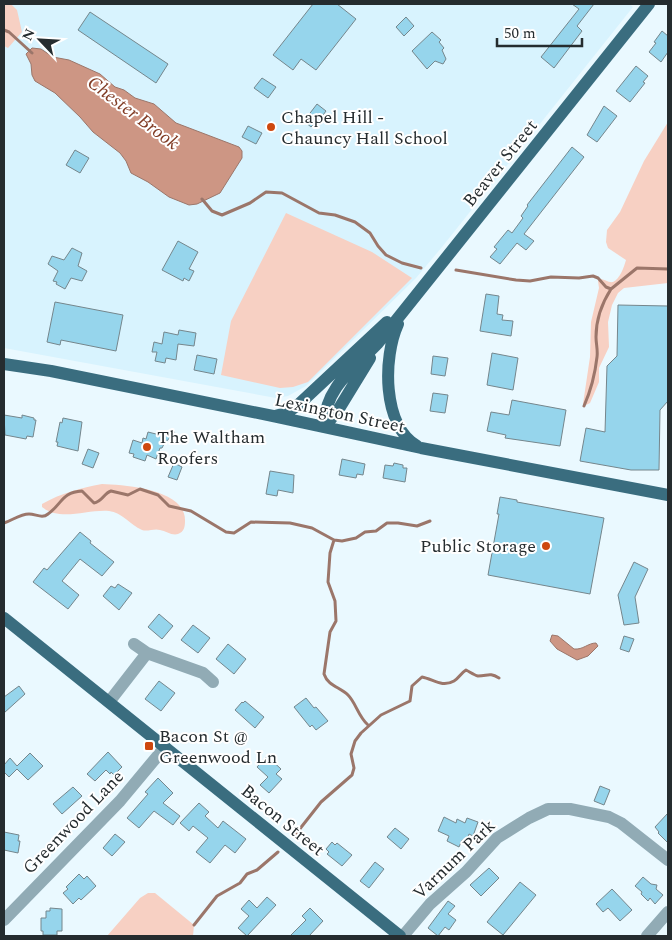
<svg xmlns="http://www.w3.org/2000/svg" width="672" height="940" font-family="Spectral,serif">
<style>
.built{fill:#d8f3fe}
.green{fill:#f7d0c3}
.water{fill:#cd9684;stroke:#9b766a}
.lines{fill:none;stroke-linecap:round;stroke-linejoin:round}
.stream{stroke:#9b766a;stroke-width:3}
.building{fill:#96d5ec;stroke:#75868c}
.minor{stroke:#91abb5;stroke-width:12}
.major{stroke:#3a6d7f;stroke-width:12}
.poi-dot{fill:#ce480f;stroke:#fff;stroke-width:2}
.labels{text-anchor:middle;stroke-width:4;stroke-linejoin:round;paint-order:stroke}
.poi-label{font-size:18px;fill:#252c2f;stroke:#fff;text-anchor:start}
.street-label{font-size:18px;fill:#252c2f;stroke:#fff}
.water-label{font-size:19px;font-style:italic;fill:#813c25;stroke:#fff}
</style>
<rect width="100%" height="100%" fill="#eaf9ff"/>
<!-- built -->
<path class="built" d="M4 4H629L633 7 442 247 416 278 306 386 288 396 276 398 4 348Z"/>
<!-- green -->
<path class="green" d="M4 4H11L17 10 22 32 8 48 4 46Z
M668 122V283L624 288 618 293 612 305 608 322 609 347 599 368V382L590 403 584 406 583 404 590 357 591 322 599 288 598 281 600 279C604 279 609 283 613 282 620 279 624 267 626 260L608 248 606 242 607 230 620 212 644 161Z
M286 213 372 252 412 278 308 382 293 387 280 388 221 375 231 321Z
M102 484C125 485 186 489 185 521 185 527 184 532 178 534 172 536 166 531 160 530 154 528 148 532 142 530 130 525 122 512 109 511 88 509 60 522 42 507V504C61 493 81 488 102 484Z
M148 893H155L194 925 193 936H107L140 898Z"/>
<!-- water -->
<path class="water" d="M32 48 41 49 53 57 69 60 100 74 115 87 124 90 135 98 154 104 176 123 239 147 242 151V158L220 193 197 204 189 205 169 197 148 182 131 173 126 161 120 153 93 132 80 117 55 93 35 81 32 75 31 64 26 54Z
M552 635 558 636 574 649C583 650 588 643 596 643L598 646 588 656 577 660 557 649 550 641Z"/>
<g class="lines">
<!-- stream -->
<path class="stream" d="M4 30 9 32 32 53
M202 199 212 211 222 215 250 203 266 192 282 193 319 213 335 215 355 222 370 233 378 246 386 255 402 263 421 268
M456 270 516 280 530 281 551 277 579 278 593 276 598 278 606 287 611 289 637 268 668 269
M584 406C591 390 595 375 597 357 598 350 596 344 596 337 596 320 602 303 611 289
M4 523C13 520 20 514 29 514 36 514 42 519 48 514 62 504 62 492 82 491L94 503C102 502 104 493 111 491L128 495 140 489 158 495 169 506 191 511 226 532 234 533 251 522 290 523 312 528 334 540 342 541 356 538 365 532 376 531 387 523H398L417 526 430 521
M334 540 330 553 328 582 335 601 336 621 330 632 324 674C328 686 340 687 348 695 356 703 358 716 368 725
M295 835 321 802 352 775 354 768 351 754 355 741 361 733 381 715 410 701 412 686 422 677C433 679 442 688 454 681 459 678 461 673 466 670 470 672 474 675 478 676 488 676 489 672 499 678
M194 925 217 896 240 883 247 874 257 870 278 852"/>
</g>
<!-- building -->
<path class="building" d="M313 4H337L356 19 316 70 301 59 293 70 273 55Z
M572 4H594L577 26 582 31 554 68 541 57 579 9Z
M90 12 168 64 156 83 78 30Z
M406 17 414 26 404 36 396 27Z
M662 31 668 36V52L661 62 649 52 656 43 654 42Z
M432 32 441 40 439 42 444 48 442 50 446 59 443 64 435 61 427 69 412 51Z
M636 66 648 76 643 82 645 83 630 102 616 91Z
M262 78 276 87 268 98 254 88Z
M317 104 326 111 315 126 313 125 311 127 304 121Z
M604 106 617 116 597 142 587 135Z
M248 126 262 133 256 144 242 137Z
M572 147 584 157 524 234 534 241 526 250 517 243 500 264 490 257 497 249 494 247 508 230 512 233 523 218 521 216 528 206 527 205Z
M75 150 89 158 80 173 66 165Z
M178 241 198 252 189 269 194 271 189 281 184 278 183 281 162 270Z
M72 248 82 253 78 266 87 271 82 281 71 278 65 289 56 284 57 282 53 281 58 271 48 264 52 256 64 260Z
M486 294 499 296 497 314 503 315 502 320 513 321 511 336 480 331Z
M55 302 123 315 116 351 61 340 60 345 47 342Z
M618 305 668 306V401L660 410 659 470H631L580 461 586 428 605 432 607 366 617 356Z
M179 330 196 333 194 346 178 344 176 360 166 358 165 363 155 361 157 352H152L154 342 162 344 164 332 178 335Z
M492 353 518 358 513 390 487 385Z
M197 355 217 359 214 374 194 370Z
M433 356 448 358 445 376 431 374Z
M433 393 448 395 445 413 430 411Z
M512 400 566 410 560 446 505 438 506 435 487 431 491 412 509 415Z
M4 415 22 418V415L34 418V420H36L33 437 27 436 26 439 5 435Z
M63 418 82 422 78 451 57 446 58 442H56L60 422 62 423Z
M148 432 160 435 162 433 175 432 164 444 162 448H160L156 459 147 455 145 461 133 457 134 454 129 453 133 440 142 443 143 438 146 439Z
M88 449 99 453 93 468 82 464Z
M342 459 365 464 363 475 357 474 356 478 339 475Z
M174 463 182 467 177 480 168 477Z
M394 463 403 465V468H407L405 482 383 478 385 465 393 466Z
M270 471 294 475 293 493 278 490 277 496 266 494Z
M500 497 517 500V502L604 518 590 594 488 575 499 514H497Z
M80 532 91 541 90 543 114 562 102 576 80 559 62 581 79 595 68 609 33 582 44 568 47 570Z
M634 562 648 569 635 597 639 623 624 625 618 595Z
M118 584 132 593 119 610 103 596 111 586 115 588Z
M159 614 173 626 162 639 148 627Z
M193 625 210 638 198 653 181 640Z
M624 636 634 639 629 652 620 649Z
M228 644 246 659 234 674 216 659Z
M159 681 175 693 161 711 145 699Z
M19 686 25 694 4 713V697Z
M306 698 314 708 316 707 328 721 316 730 312 725 310 727 294 707Z
M245 701 264 717 255 728 235 710 242 702 243 703Z
M108 752 122 767 114 775 111 772 110 774 106 770 95 781 87 774Z
M30 753 43 766 28 780 17 769 9 777 4 772V765L10 758 17 766Z
M267 756 281 769 276 774 282 779 269 793 260 785 268 777 257 767Z
M158 778 173 793 163 803 180 816 173 825 154 811 139 828 127 818 148 794 145 792Z
M600 786 610 790 604 805 594 801Z
M73 787 82 796 62 814 53 804Z
M199 803 209 812 205 816 218 828 223 821 246 839 235 853 225 845 210 863 196 852 208 838 193 826 189 831 180 823Z
M668 813V843L658 833 659 832 655 827Z
M444 817 456 823 457 819 465 823 467 818 478 822 473 836 469 834 466 842 462 840 459 847 447 841 449 836 438 831Z
M395 828 409 839 401 849 387 837Z
M4 832 19 835 18 841H20L18 853 4 850Z
M115 834 125 842 112 856 103 848Z
M332 842 335 845 337 843 352 855 342 866 327 854 329 852 326 849Z
M375 862 384 869 369 888 360 881Z
M489 868 499 878 481 896 470 885Z
M79 874 84 879 87 876 96 886 81 900 79 898 73 904 63 893 68 889 66 887Z
M643 877 651 884 657 885 656 889 663 895 655 904 650 898 648 901 641 894 642 892 635 886Z
M520 882 536 895 503 935 487 922Z
M612 889 632 910 620 921 608 908 603 912 596 904Z
M267 897 276 905 247 936 238 928 249 916 241 909 249 900 257 908Z
M448 901 455 906 448 914 456 920 449 930 445 927 438 936 428 928Z
M50 908 62 909V931H57V935H43V931H41V918H46V911H50Z
M310 908 323 921 309 936H290L306 920 302 916Z"/>
<g class="lines">
<!-- minor -->
<path class="minor" d="M134 644 147 653 203 673 213 682
M109 702 147 653
M4 920 120 801 165 747
M403 936 430 904 466 872 497 838 529 818 548 809H570L609 817 621 823 668 860
M647 936 668 912"/>
<!-- major -->
<path class="major" d="M398 324C383 357 382 425 417 446
M4 364 51 371 273 416 421 448 668 495
M275 416 286 413 297 406 387 322
M325 427C322 390 355 367 378 343L649 4
M325 427 340 407 370 358
M4 618 400 936"/>
</g>
<!-- markers -->
<g class="poi-dot">
<circle cx="271" cy="127" r="5"/>
<circle cx="147" cy="447" r="5"/>
<circle cx="546" cy="546" r="5"/>
<rect x="144" y="741" width="10" height="10" rx="2.5"/>
</g>
<g class="labels">
<!-- poi labels -->
<g class="poi-label">
<text x="281" y="123">Chapel Hill -<tspan x="281" dy="21">Chauncy Hall School</tspan></text>
<text x="157" y="443">The Waltham<tspan x="157" dy="21">Roofers</tspan></text>
<text x="536" y="552" text-anchor="end">Public Storage</text>
<text x="159" y="742">Bacon St @<tspan x="159" dy="21">Greenwood Ln</tspan></text>
</g>
<!-- street labels -->
<g class="street-label">
<text transform="translate(500 163) rotate(-51)" y="6">Beaver Street</text>
<text transform="translate(340 413) rotate(12)" y="6">Lexington Street</text>
<text transform="translate(283 820) rotate(39)" y="6">Bacon Street</text>
<text transform="translate(73 822) rotate(-46)" y="6">Greenwood Lane</text>
<text transform="translate(454 859) rotate(-44)" y="6">Varnum Park</text>
</g>
<!-- water labels -->
<g class="water-label">
<text transform="translate(134 112) rotate(37)" y="7">Chester Brook</text>
</g>
</g>
<!-- border -->
<rect width="672" height="940" fill="none" stroke="#252c2f" stroke-width="10"/>
<!-- north arrow -->
<g transform="translate(40 40) rotate(295)" stroke="#ffffff" stroke-width="4" paint-order="stroke">
<path d="M0-4L9 19L0 12L-9 19Z" fill="#252c2f"/>
<text y="-8" font-size="14" font-weight="bold" text-anchor="middle" fill="#252c2f">N</text>
</g>
<!-- scale -->
<path d="M497 38v8h85v-8" fill="none" stroke="#252c2f" stroke-width="2.5"/>
<text x="504" y="38" font-size="15" fill="#252c2f" stroke="#ffffff" stroke-width="4" paint-order="stroke">50 m</text>
</svg>
